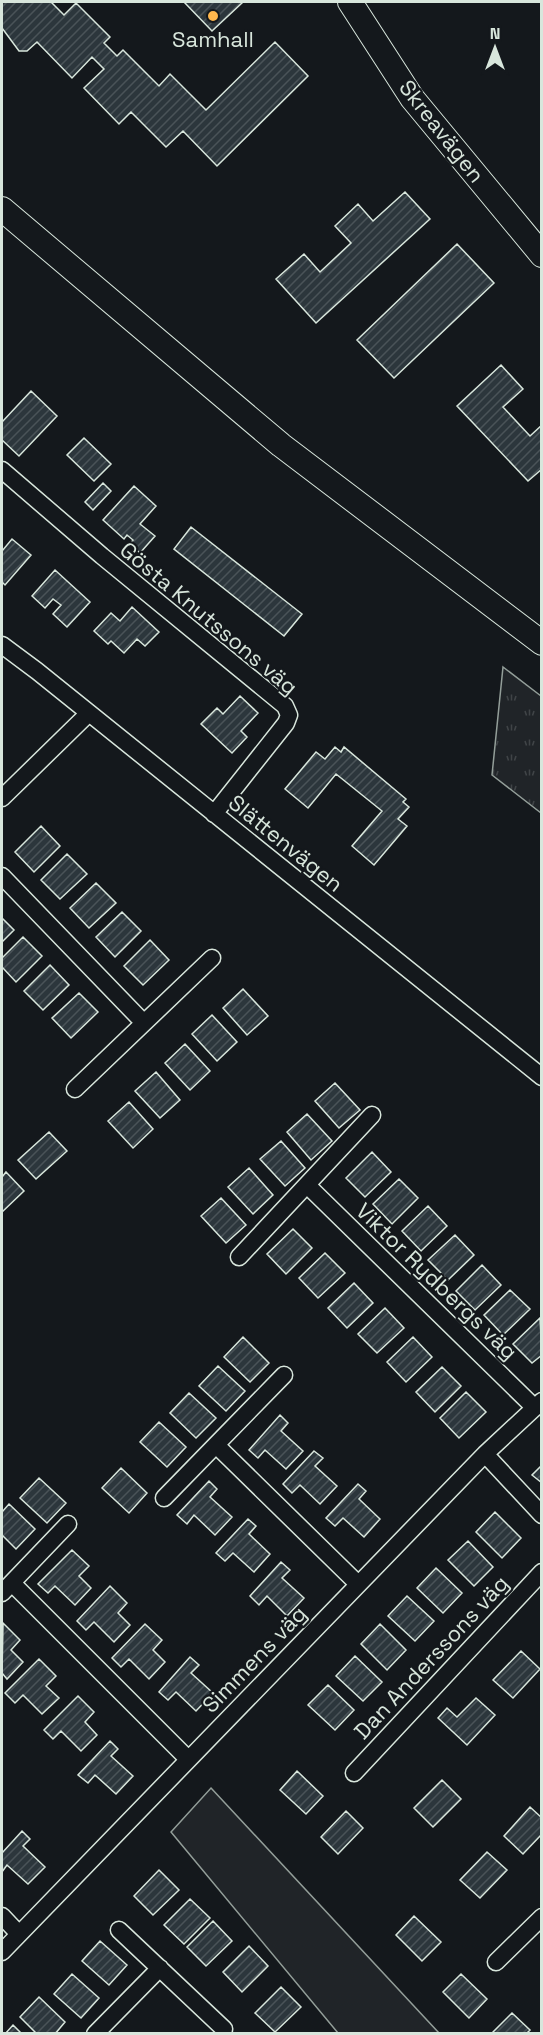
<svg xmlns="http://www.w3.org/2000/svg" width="543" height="2035" font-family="'Space Grotesk',sans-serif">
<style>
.green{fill:#202428;stroke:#939e99;stroke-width:1.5}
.park{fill:url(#park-tufts);stroke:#939e99;stroke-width:1.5}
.building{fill:url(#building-hatch);stroke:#d8e6dc;stroke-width:1.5}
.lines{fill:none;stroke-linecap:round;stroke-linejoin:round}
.street-casing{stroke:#d8e6dc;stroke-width:19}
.secondary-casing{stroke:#d8e6dc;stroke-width:26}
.street{stroke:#14181c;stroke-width:16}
.secondary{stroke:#14181c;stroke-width:24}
.poi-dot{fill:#ffb74d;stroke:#14181c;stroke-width:2}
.labels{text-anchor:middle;stroke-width:4.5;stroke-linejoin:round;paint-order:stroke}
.poi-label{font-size:22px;fill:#d8e6dc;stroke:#14181c}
.street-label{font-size:22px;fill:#d8e6dc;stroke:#14181c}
</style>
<defs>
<pattern id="park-tufts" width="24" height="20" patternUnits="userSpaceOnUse" patternTransform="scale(1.5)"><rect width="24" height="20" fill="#202428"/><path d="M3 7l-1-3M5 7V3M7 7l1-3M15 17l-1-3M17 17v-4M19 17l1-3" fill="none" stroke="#404447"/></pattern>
<pattern id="building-hatch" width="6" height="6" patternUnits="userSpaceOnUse" patternTransform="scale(1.5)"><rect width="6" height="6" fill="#2c363c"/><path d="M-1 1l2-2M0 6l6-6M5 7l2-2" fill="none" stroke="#4a5358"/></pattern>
</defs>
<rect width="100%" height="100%" fill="#14181c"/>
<!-- green -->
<path class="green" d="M211 1788 439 2033H338L171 1832Z"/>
<!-- park -->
<path class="park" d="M503 667 541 696V813L492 775Z"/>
<!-- building -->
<path class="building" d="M2 2H51L64 15 76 3 110 37 104 43 117 56 123 50 159 86 170 74 206 110 275 42 308 76 217 166 183 131 166 147 131 112 119 124 84 88 104 69 92 57 72 78 37 42 27 51H19L2 28Z
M184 2H243L212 31Z
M405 192 430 219 316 323 276 279 304 254 320 272 351 243 335 226 358 204 373 221Z
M457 244 494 283 394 378 357 340Z
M501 365 523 389 503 407 530 436 542 425V469L528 481 457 406Z
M31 391 57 416 19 456 2 440V422Z
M84 438 111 464 94 481 67 455Z
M103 483 111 491 93 510 85 502Z
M134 486 156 506 140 524 155 536 140 553 130 544 133 540 127 535 124 539 103 520Z
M191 527 302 614 284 636 174 549Z
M12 539 31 555 5 585 2 582V551Z
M55 570 90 602 67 627 53 614 61 605 53 599 45 608 32 596Z
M132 607 159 632 145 646 137 639 124 653 111 641 108 644 94 631 111 613 120 621Z
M240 696 258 713 241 731 247 737 232 753 201 724 217 708 223 714Z
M335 747 341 752 344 747 406 799 403 802 409 807 398 819 407 826 374 865 352 846 382 811 336 774 308 808 285 789 316 752 325 759Z
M41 826 60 846 34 872 15 852Z
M67 854 87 874 60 899 41 880Z
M96 883 116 903 89 928 70 908Z
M122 912 141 931 115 957 96 937Z
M2 918 14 930 2 942Z
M23 937 42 956 16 982 2 967V958Z
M150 940 169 960 143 985 124 966Z
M50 965 69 985 43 1010 24 991Z
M243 989 268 1016 247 1035 223 1008Z
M79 993 98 1012 71 1038 52 1018Z
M212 1015 237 1042 217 1061 192 1034Z
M185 1044 210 1071 190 1090 165 1063Z
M156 1072 180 1100 160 1118 135 1091Z
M335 1083 360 1110 339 1128 315 1101Z
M129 1102 153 1129 133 1148 108 1121Z
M307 1114 332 1141 311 1160 287 1132Z
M49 1132 67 1151 36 1179 18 1160Z
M281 1141 305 1168 285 1186 260 1159Z
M372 1152 391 1172 365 1197 346 1178Z
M249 1168 273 1195 253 1214 228 1187Z
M6 1172 24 1191 2 1212V1177Z
M399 1179 418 1198 392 1224 373 1204Z
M221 1198 246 1225 226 1243 201 1216Z
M428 1206 447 1226 421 1251 402 1231Z
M293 1229 312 1248 286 1274 267 1254Z
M455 1235 474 1255 448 1280 428 1260Z
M325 1253 345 1273 318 1298 299 1278Z
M482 1265 501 1285 475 1310 456 1291Z
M354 1283 373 1303 347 1328 328 1308Z
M510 1290 530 1309 503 1335 484 1315Z
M385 1308 404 1328 377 1353 358 1334Z
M540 1318 542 1355 532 1363 513 1344Z
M243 1337 269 1363 250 1382 224 1357Z
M413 1337 432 1357 406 1382 387 1362Z
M218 1366 245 1391 226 1411 199 1386Z
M442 1367 461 1386 435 1412 416 1392Z
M466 1392 486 1412 459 1438 440 1418Z
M189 1393 216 1418 196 1438 170 1413Z
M280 1415 288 1423 281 1431 303 1451 286 1469 265 1450 258 1458 249 1450Z
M159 1422 186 1447 167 1467 140 1442Z
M314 1451 323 1458 315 1466 337 1486 320 1504 300 1485 292 1493 283 1484Z
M542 1465V1483L532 1475Z
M121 1468 147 1493 129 1513 102 1488Z
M39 1478 66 1503 47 1523 20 1498Z
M209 1481 217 1489 210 1497 232 1517 215 1535 194 1515 187 1524 177 1515Z
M358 1484 366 1491 359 1499 380 1519 364 1537 343 1518 335 1526 326 1518Z
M9 1504 35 1529 16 1549 2 1535V1512Z
M495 1512 521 1538 502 1558 476 1532Z
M248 1519 256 1526 249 1534 270 1554 254 1572 233 1553 225 1561 216 1553Z
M468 1541 493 1567 474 1586 448 1560Z
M72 1550 89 1566 79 1576 91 1588 75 1605 55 1586 48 1593 38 1584Z
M281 1562 290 1570 282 1578 304 1598 287 1616 267 1596 259 1605 250 1596Z
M436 1568 462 1593 443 1613 417 1588Z
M110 1586 127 1603 118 1613 130 1625 114 1642 94 1622 86 1630 77 1621Z
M407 1596 434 1621 415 1641 388 1616Z
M3 1623 20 1640 11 1650 23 1662 7 1679 2 1673Z
M145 1624 162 1640 153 1650 165 1662 149 1679 129 1659 121 1667 112 1658Z
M380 1624 406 1650 387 1670 361 1644Z
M521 1651 540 1669 513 1698 493 1680Z
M355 1656 382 1682 363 1701 336 1676Z
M190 1657 199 1665 191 1673 213 1693 196 1711 176 1692 168 1700 159 1692Z
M39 1659 56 1676 46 1686 59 1698 42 1714 23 1695 15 1703 5 1693Z
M328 1685 354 1710 335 1730 308 1705Z
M78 1696 94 1712 85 1722 97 1735 81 1751 61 1731 53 1739 44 1730Z
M476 1698 495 1715 467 1745 438 1718 447 1708 457 1717Z
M110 1741 118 1749 111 1756 133 1776 116 1794 95 1775 88 1783 78 1775Z
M297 1771 323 1796 306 1814 280 1790Z
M442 1780 461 1799 433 1827 414 1808Z
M530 1807 542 1818V1834L523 1854 504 1836Z
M346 1811 363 1828 338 1854 321 1837Z
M22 1831 30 1839 23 1846 45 1867 28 1884 7 1865 2 1872V1853Z
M487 1852 507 1870 480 1898 460 1880Z
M159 1870 179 1890 153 1915 134 1896Z
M190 1899 210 1918 184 1944 164 1925Z
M414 1916 441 1942 422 1961 396 1935Z
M213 1921 232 1941 206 1966 187 1947Z
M100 1941 127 1965 109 1985 82 1961Z
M249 1946 268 1966 242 1992 223 1972Z
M72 1974 99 1998 81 2018 54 1994Z
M461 1974 487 1999 469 2018 443 1992Z
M281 1987 301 2007 275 2032 255 2013Z
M39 1997 65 2022 55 2034H37L20 2017Z
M512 2013 530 2030 526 2034H491Z
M13 2025 22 2034H5Z"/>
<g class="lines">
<!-- street casing -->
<g class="street-casing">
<path id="street" d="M2 470 102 556 285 706 289 715 286 723 214 814
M2 645 37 671 542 1077
M2 798 89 713
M2 876 144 1023
M75 1089 212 958
M308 1186 535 1408
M239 1257 372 1115
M216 1445 358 1584
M485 1454 542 1515
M164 1498 284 1375
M12 1583 188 1759
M2 1593 68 1524
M354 1773 542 1572
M2 1916 19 1934
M119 1930 224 2029
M2 1952 485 1454 542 1401
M496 1962 542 1917
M95 2034 160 1968"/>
</g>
<!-- secondary casing -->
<g class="secondary-casing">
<path id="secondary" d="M350 2 412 98 542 255
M2 209 281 445 542 643"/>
</g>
<!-- street -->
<use href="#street" class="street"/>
<!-- secondary -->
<use href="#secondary" class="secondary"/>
</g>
<!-- markers -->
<circle class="poi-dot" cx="213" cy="16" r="6"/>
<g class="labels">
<!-- poi labels -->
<g class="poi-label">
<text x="213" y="47">Samhall</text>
</g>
<!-- street labels -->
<g class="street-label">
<text transform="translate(442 131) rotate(52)" y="8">Skreavägen</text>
<text transform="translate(209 618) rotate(40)" y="8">Gösta Knutssons väg</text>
<text transform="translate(286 843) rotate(39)" y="8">Slättenvägen</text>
<text transform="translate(437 1281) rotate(44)" y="8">Viktor Rydbergs väg</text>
<text transform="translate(431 1657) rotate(-47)" y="8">Dan Anderssons väg</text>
<text transform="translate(254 1659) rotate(-46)" y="8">Simmens väg</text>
</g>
</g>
<!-- border -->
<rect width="543" height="2035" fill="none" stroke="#d8e6dc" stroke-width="6"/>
<!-- north arrow -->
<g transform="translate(495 48)" stroke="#14181c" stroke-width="4.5" paint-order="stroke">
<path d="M0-4.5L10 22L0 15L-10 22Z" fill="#d8e6dc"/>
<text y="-9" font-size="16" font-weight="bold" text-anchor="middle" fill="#d8e6dc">N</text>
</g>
</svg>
